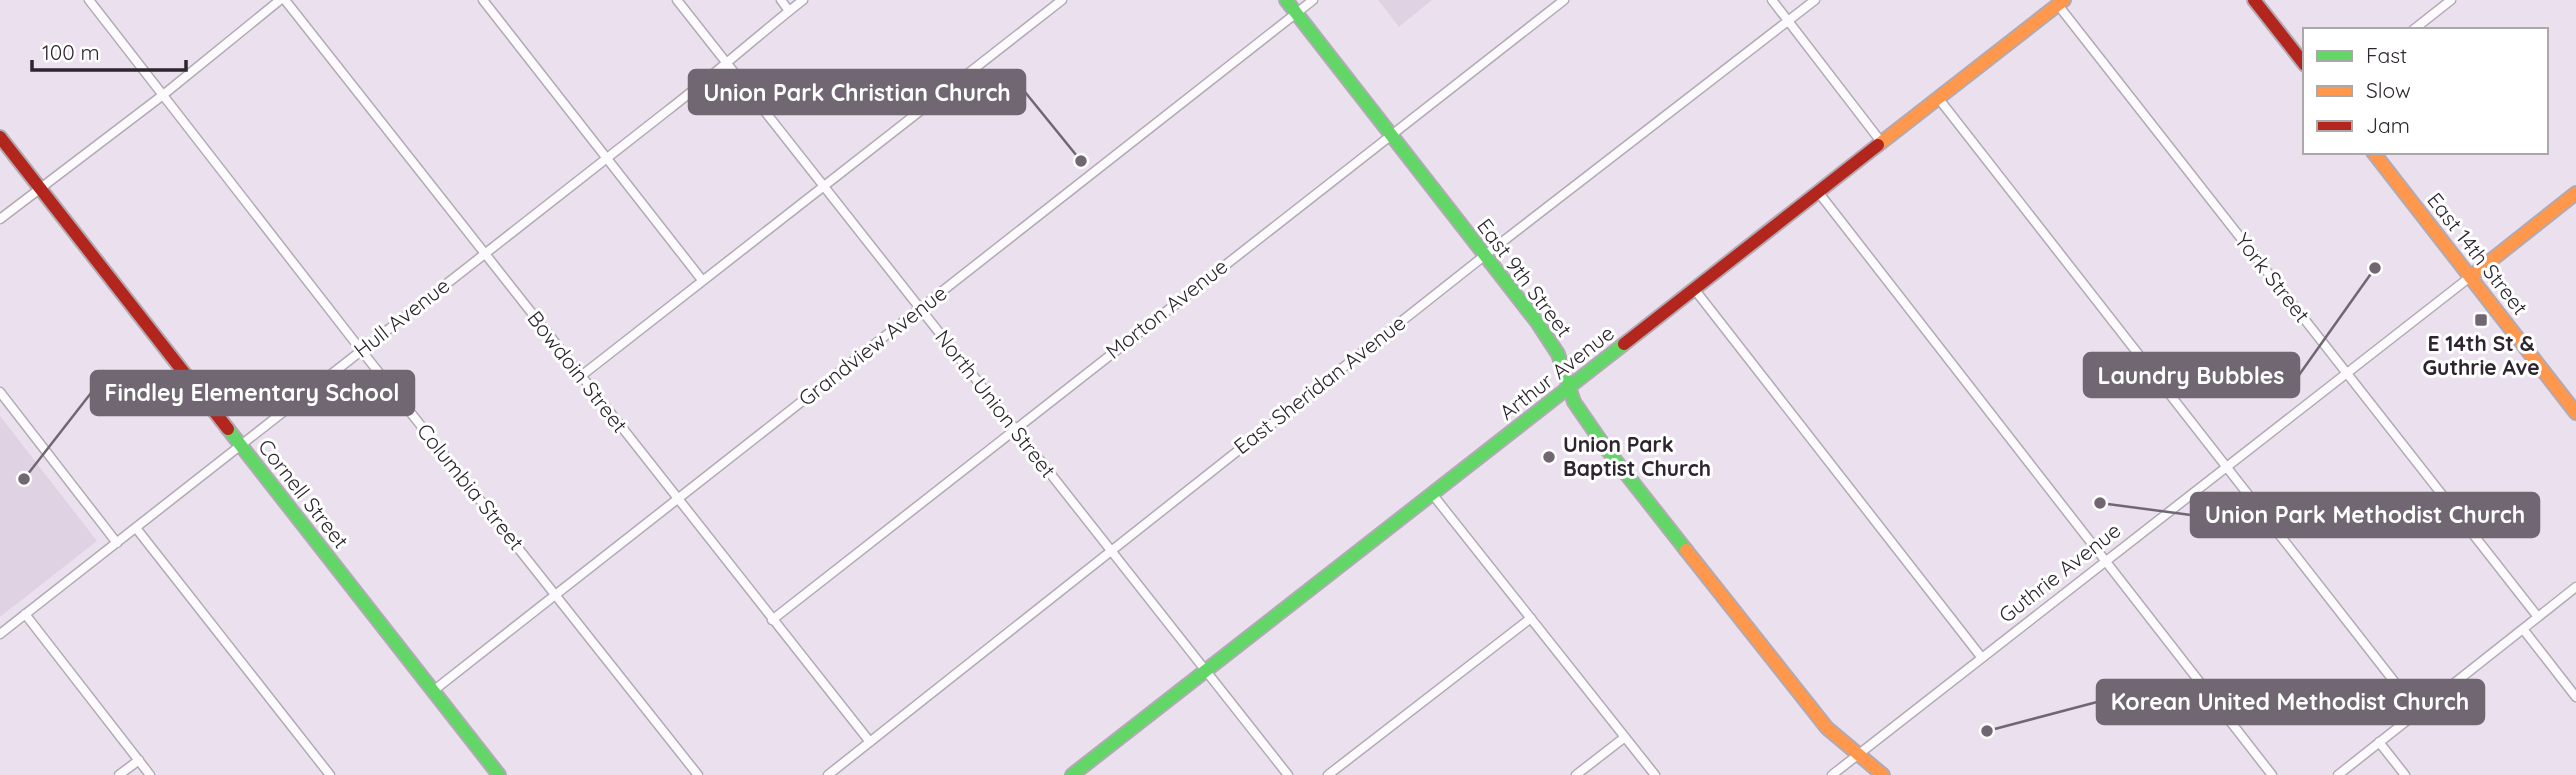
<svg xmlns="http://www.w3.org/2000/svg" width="2576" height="775" font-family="Quicksand,sans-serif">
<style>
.education{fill:#dfd3e3}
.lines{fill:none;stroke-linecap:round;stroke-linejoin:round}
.street-casing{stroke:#b1aab4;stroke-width:11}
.fast-casing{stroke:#b1aab4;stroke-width:16}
.slow-casing{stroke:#b1aab4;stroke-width:16}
.jam-casing{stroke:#b1aab4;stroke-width:16}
.street{stroke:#fcfafc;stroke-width:8}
.fast{stroke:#63d668;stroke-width:12}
.slow{stroke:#ff974d;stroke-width:12}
.jam{stroke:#b3261e;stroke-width:12}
.poi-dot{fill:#706772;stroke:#fff;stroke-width:2.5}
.labels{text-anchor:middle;stroke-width:6;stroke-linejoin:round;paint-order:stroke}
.street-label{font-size:21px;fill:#2d262f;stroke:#fff}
.poi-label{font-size:21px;font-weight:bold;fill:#2d262f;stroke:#fff}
.leader{fill:none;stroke:#706772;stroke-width:2.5}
.callout-dot{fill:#706772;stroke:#fff;stroke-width:2.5}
.callout{fill:#706772;stroke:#706772;stroke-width:2.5}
.callout-label{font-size:23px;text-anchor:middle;font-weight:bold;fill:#fff}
</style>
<rect width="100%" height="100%" fill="#ebe1ee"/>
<!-- education -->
<path class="education" d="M1378 0H1432L1399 27Z
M0 416 97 541 0 617Z"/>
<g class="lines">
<!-- street casing -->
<g class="street-casing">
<path id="street" d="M89 0 361 350 698 775
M285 0 870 742
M483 0 702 280
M677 0 1288 775
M781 0 789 11
M1772 0 1882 143
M2058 5 2538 617
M2413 30 2451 0
M1939 99 2418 712
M1819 193 2272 775
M0 219 163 95 280 0
M1695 290 1982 658
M581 376 1062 0
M0 392 117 543
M1433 495 1655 775
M136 528 330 775
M25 614 150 775
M772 620 1564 0
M2523 629 2576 697
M0 634 667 111C714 75 757 36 803 0
M433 691 1313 0
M2379 742 2405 775
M119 775 139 760
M828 775 1484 256 1815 0
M1328 775 1531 618
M1576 775 1625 737
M1832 775 2470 277
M2338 775 2576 587"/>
</g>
<!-- fast casing -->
<g class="fast-casing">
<path id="fast" d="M1286 0 1537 322 1558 354 1574 402 1605 447 1686 550
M228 429 499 775
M1072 775 1624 344"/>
</g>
<!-- slow casing -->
<g class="slow-casing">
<path id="slow" d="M1878 145 2064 0
M2373 152 2576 413
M2470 277 2576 193
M1686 550 1827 728 1883 775"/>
</g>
<!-- jam casing -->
<g class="jam-casing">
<path id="jam" d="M2254 0 2305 65
M0 137 228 429
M1624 344 1878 145"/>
</g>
<!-- street -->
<use href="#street" class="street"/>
<!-- fast -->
<use href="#fast" class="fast"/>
<!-- slow -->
<use href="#slow" class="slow"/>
<!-- jam -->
<use href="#jam" class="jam"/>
</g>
<!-- markers -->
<g class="poi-dot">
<rect x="2474" y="313" width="14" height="14" rx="3.5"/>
<circle cx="1549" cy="457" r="7"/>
</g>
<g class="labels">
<!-- street labels -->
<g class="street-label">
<text transform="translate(2477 254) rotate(52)" y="7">East 14th Street</text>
<text transform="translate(1524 278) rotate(53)" y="7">East 9th Street</text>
<text transform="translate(2272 278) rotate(52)" y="7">York Street</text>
<text transform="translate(1167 309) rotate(-38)" y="7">Morton Avenue</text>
<text transform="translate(402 318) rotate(-38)" y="7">Hull Avenue</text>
<text transform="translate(873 346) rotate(-38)" y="7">Grandview Avenue</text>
<text transform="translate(577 372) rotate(52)" y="7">Bowdoin Street</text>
<text transform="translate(1557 373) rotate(-38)" y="7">Arthur Avenue</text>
<text transform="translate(1320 385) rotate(-38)" y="7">East Sheridan Avenue</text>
<text transform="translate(995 404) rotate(52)" y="7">North Union Street</text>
<text transform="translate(470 487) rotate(51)" y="7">Columbia Street</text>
<text transform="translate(303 494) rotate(52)" y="7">Cornell Street</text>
<text transform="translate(2060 573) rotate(-38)" y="7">Guthrie Avenue</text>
</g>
<!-- poi labels -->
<g class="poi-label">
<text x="2481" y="351">E 14th St &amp;<tspan x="2481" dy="24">Guthrie Ave</tspan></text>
<text x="1563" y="452" text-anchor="start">Union Park<tspan x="1563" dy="24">Baptist Church</tspan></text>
</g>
</g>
<!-- callouts -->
<path class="leader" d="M1081 161L1025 92M2375 268L2299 375M24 479L91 393M2100 503L2191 515M1987 731L2097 702"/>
<g class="callout-dot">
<circle cx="1081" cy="161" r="7"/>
<circle cx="2375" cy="268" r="7"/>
<circle cx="24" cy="479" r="7"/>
<circle cx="2100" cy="503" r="7"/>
<circle cx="1987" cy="731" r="7"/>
</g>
<g class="callout">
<rect x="689" y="70" width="336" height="44" rx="7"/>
<rect x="2084" y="353" width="215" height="44" rx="7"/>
<rect x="91" y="371" width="323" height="44" rx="7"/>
<rect x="2191" y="493" width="348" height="44" rx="7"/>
<rect x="2097" y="680" width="387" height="44" rx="7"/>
</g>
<g class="callout-label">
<text x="857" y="101">Union Park Christian Church</text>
<text x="2191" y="384">Laundry Bubbles</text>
<text x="252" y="401">Findley Elementary School</text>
<text x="2365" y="523">Union Park Methodist Church</text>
<text x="2290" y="710">Korean United Methodist Church</text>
</g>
<!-- legend -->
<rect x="2303" y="28" width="245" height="126" fill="#ffffff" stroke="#aba8ac" stroke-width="2"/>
<rect x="2317" y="51" width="35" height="10" fill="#63d668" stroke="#aba8ac" stroke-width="2"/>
<text x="2366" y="63" font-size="21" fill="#2d262f">Fast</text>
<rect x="2317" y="86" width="35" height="10" fill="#ff974d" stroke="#aba8ac" stroke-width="2"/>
<text x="2366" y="98" font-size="21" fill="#2d262f">Slow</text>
<rect x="2317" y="121" width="35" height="10" fill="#b3261e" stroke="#aba8ac" stroke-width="2"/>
<text x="2366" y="133" font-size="21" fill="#2d262f">Jam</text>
<!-- scale -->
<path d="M32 60v10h154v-10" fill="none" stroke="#2d262f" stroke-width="3.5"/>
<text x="42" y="60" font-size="21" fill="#2d262f" stroke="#ffffff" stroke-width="5" paint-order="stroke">100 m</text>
</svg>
